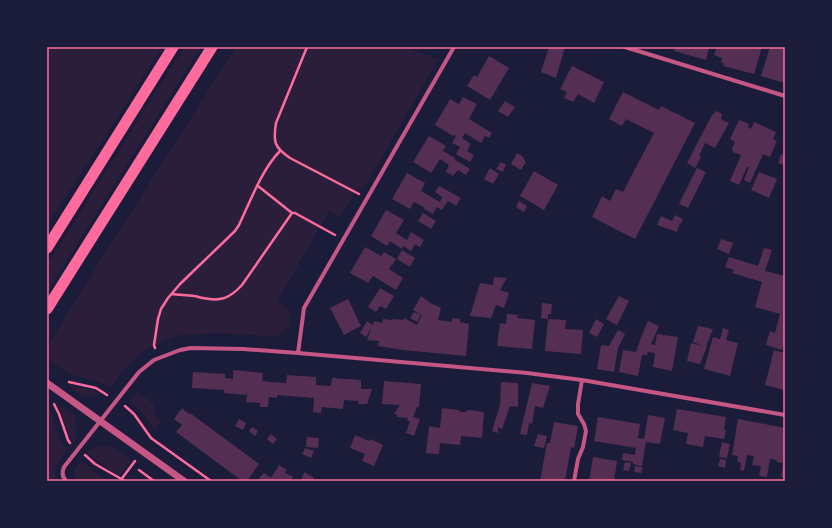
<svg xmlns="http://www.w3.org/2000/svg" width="832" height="528" font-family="'PT Serif',serif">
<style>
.green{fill:#2a1e3b}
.building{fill:#542f53}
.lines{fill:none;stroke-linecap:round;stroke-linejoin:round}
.path{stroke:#ff6b9d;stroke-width:2.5}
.minor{stroke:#c65784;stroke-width:4}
.tertiary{stroke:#c65784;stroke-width:7}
.trunk{stroke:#ff6b9d;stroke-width:11}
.neatline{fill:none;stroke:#ff6b9d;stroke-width:1.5}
</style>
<rect width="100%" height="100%" fill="#1b1b3a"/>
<!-- green -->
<path class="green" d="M47 47H162L93 156 47 225Z
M184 47H201L47 292V265Z
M236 47H405L438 60 364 188H362L360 187 358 188 340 218 329 211 277 302 290 310 289 327 277 337 220 333 180 335 157 344 142 352 128 365 110 388 99 381 72 375 62 369 47 358V347L101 259Z
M71 385 94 391 101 394 84 397 70 387V386Z
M137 392 154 404 155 416 162 420 155 430 137 406 129 401Z
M60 405 73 414 75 417 77 437 74 443C67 437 63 416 59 407Z
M47 406 50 410 61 442 67 451C59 461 51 468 57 481H47Z
M111 446 131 460 122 473 119 475 104 466 86 453C92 446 102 447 111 446Z
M81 461 98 474 110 481H95L92 478 89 481H76C73 473 75 467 81 461Z"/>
<!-- building -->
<path class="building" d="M549 47H565L556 78 541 72Z
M675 47H709L706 60 674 51Z
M717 47H762L754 74 723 66 724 63H721L722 58 714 55Z
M770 47H785V83L761 76Z
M489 56 509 68 490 100 467 86 474 75 477 77Z
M572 66 604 82 594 103 578 94 573 102 564 98 567 92 560 89Z
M623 92 659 110 661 106 695 123 635 239 592 217 602 196 610 201 616 189 623 192 654 133 626 119 622 126 609 119Z
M463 97 477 104 469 119 492 133 489 138 485 136 481 143 465 133 462 138 471 144 467 151 474 155 470 162 456 154 460 147 452 143 456 136 453 135V136L435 125 450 99 459 104Z
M505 101 515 107 508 117 498 111Z
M717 111 722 114 721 119 729 123 715 148 705 143 699 156 701 157 695 168 687 163 712 115H713L714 113Z
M739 120 749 124 748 127 751 129 754 122 776 132 773 139 777 141 770 157 763 154 750 183 744 180 749 167H747L739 185 730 181 741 155 733 152 732 149 735 142 730 139Z
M429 136 446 146 443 151 455 158 454 159 470 169 466 175 458 170 453 176 446 172 449 165 440 159 431 173 413 162Z
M517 153 522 156 526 162 521 170 511 164Z
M781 154 785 156 784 165 778 163Z
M501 162 506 165 503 172 496 169Z
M490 168 499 174 493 184 484 179Z
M697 168 706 172 688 208 679 204Z
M534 171 558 185 544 210 520 196Z
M759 172 777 179 769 198 751 190Z
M407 173 425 183 421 191 440 202 442 197 435 192 439 186 461 198 456 206 448 201 442 210 437 207 433 214 424 209 425 208 414 202 410 209 392 199Z
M519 201 527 206 524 212 516 207Z
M386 210 404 220 396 233 407 240 411 232 424 240 420 247 415 244 411 251 403 246 402 249 390 241 387 246 371 236Z
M423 213 436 221 431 229 418 221Z
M675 215 683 219 681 224 680 223 677 232 657 225 661 216 672 221Z
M721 239 733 243 729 254 717 249Z
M365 247 381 256 384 252 396 259 389 269 403 278 396 290 373 276 368 283 350 273Z
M764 248 772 250 765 271 785 276V341L782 350 766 345 770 331 775 333 780 314 755 307 762 282 732 273 734 270 725 267 729 257 758 266Z
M402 250 415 258 410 267 397 259Z
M494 277 507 278 502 286 500 290 509 293 504 308 496 305 491 318 470 316 480 283 493 285Z
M380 288 394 296 386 309 380 306 376 312 368 307Z
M421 296 429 302 441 308 438 320 452 322V318L460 319V322L469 324 466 356 403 350 378 346 379 341 367 340 372 327 366 337 360 333 367 321 373 325 374 321 382 323 383 319 392 320 393 319 403 320 404 318 417 325 422 315 413 310Z
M619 296 629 301 617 325 606 319Z
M348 299 361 326 344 335 330 308Z
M542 303 552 304 551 314H548V319L541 318Z
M414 312 421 315 417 322 410 318Z
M507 314 518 315 517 318 535 320 532 349 497 346 500 323 506 324Z
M548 319 566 320 565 329 583 330 581 354 545 351Z
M596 319 604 324 597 337 589 333Z
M648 321 659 326 651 344 655 345 657 334 678 337 672 371 653 367 655 353 648 352 647 355H642L638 376 619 372 623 350 636 352 642 335Z
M698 326 713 329 706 346H707L700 364 687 361 691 343 704 346 693 342Z
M723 328 729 330 726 340 738 343 730 376 704 369 713 337 720 339Z
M618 330 625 334 618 348 614 372 597 369 601 345 609 346Z
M774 350 785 353V386L784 390 765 385Z
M233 370 263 373 262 381 270 382 286 383 287 375 316 377V385L331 386 332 378 361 380V389H372L367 404H358L359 401 344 400 343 409 322 407 321 413 313 412 314 398 277 395V398L269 397 268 407H260V403L246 402 247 393H246V395L224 393V390L192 388 193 372 225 374V378L233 379Z
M384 381 421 384 419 407H417L413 417 420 419 414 436 406 433 410 421H407L408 418 397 417V414H394L400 405 382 404Z
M501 382 518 383V407L510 406 502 429 498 427V433L492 431 500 405Z
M532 383 550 386 543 408 535 406 532 424 529 423 527 435 520 434Z
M182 408 189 414 190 413 259 464 247 481H243L234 475 176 432 182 425 174 419Z
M442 408 459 410 460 412H466L468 410 484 412 482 438 461 436 460 445 440 443 439 454 426 453 429 426 440 428Z
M677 409 726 417 724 430H726L724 439 705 436 703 447 686 444 688 433 673 430Z
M648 415 665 418 660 444 646 442 642 466 633 464V462L622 460 623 453 635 455 636 448 594 441 598 417 640 424 638 438 644 439Z
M239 419 246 423 243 430 235 426Z
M738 419 785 428V477H781L783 463 776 462 777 460 770 459 767 477 759 476 761 466 752 465 754 456 747 455 744 471 740 470 741 463 737 462 738 456 732 455Z
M554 422 578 426 574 448 571 447 565 481H540L547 443H550Z
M252 427 258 431 255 436 249 431Z
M271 434 277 439 273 444 267 439Z
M538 434 547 436 544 448 534 446Z
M355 435 369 441 370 439 383 445 374 466 362 461 365 454 350 448Z
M307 437 319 438 318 448 306 447Z
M722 442 730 444 727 458 719 457Z
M305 448 314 451 311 458 302 454Z
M593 457 617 461 614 481H589Z
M720 459 726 460 725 468 718 466Z
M625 462 631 463 629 471 623 470Z
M279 465 287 470 285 473 293 477 291 481H261L262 480 259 478 264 473 271 478Z
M635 466 643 467 641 473 634 472Z
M304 472 314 478 312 481H301Z"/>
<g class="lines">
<!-- path -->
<path class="path" d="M307 47 276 123C273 142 274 147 290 158L359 194
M258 186 292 213H295L335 235
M172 294C179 295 187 295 194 296 197 296 200 298 203 298 221 302 230 298 242 285L292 213
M155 348 154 345 158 319 161 309 168 298 180 284 235 231 239 225C250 202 262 169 280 151
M69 382 96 388 107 395
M54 404 59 414 68 440 70 443
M125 406 134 414 151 438 211 481
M85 455 95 464 125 481
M139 470 154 481
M120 481 135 461"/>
<!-- minor -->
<path class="minor" d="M625 47 785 96
M298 353 304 308 454 47
M66 481C62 477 62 472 64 467L139 372 154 360 180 350 191 348 243 349 298 353 527 373 582 380 785 415
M574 481 578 459 583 447 586 431 584 424 578 414V404L582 380"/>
<!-- tertiary -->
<path class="tertiary" d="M47 383 184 481"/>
<!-- trunk -->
<path class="trunk" d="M47 248 173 47
M47 309 212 47"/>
</g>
<!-- border -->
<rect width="832" height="528" fill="none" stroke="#1b1b3a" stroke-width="96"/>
<rect x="48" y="48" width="736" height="432" class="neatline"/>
</svg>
